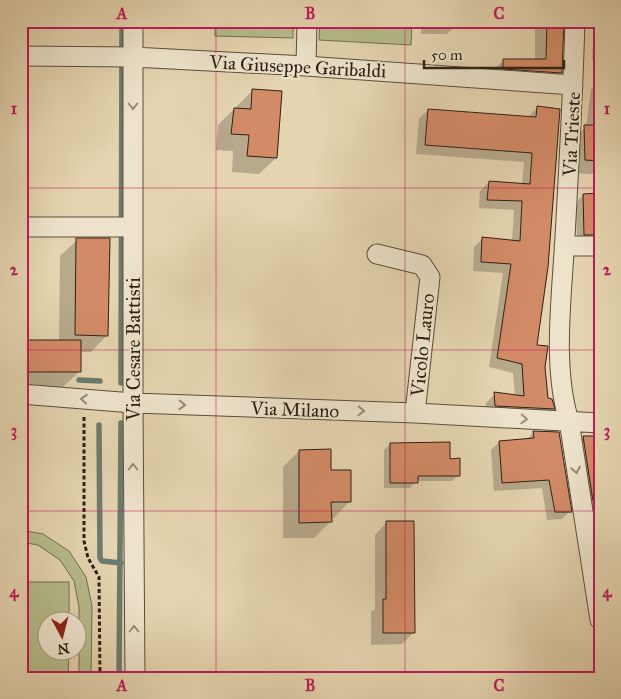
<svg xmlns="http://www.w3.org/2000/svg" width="621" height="699" font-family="'IM FELL Great Primer',serif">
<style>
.green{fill:#b5bc8a;stroke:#726e50}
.shadow{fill:#0003}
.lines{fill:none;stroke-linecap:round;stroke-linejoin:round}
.stream{stroke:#6c7b6e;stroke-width:5.5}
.building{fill:#d38b67;stroke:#2f2016}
.street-casing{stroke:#5c4d3c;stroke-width:21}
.path{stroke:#2f2016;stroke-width:3;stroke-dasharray:4 2.5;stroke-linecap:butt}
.street{stroke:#ede3cb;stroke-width:19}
.oneway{stroke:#988b7a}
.grid{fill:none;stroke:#c2185b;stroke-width:1;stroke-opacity:0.55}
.labels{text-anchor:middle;stroke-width:4;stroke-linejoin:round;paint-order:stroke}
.street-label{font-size:19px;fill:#2f2016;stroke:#ede3cb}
.neatline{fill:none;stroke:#c2185b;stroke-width:2}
.grid-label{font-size:16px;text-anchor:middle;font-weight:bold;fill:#c2185b}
</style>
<rect width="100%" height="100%" fill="#e4d4af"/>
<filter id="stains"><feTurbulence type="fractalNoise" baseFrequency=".004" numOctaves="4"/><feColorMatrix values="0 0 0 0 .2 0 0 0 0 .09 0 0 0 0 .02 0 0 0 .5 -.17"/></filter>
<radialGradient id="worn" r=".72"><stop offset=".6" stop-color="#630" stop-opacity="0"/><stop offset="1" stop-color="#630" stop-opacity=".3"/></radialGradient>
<!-- green -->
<path class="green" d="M215 21H293V38L215 36Z
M320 21H412L411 45 319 40Z
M21 530 43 534 69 551 86 577 92 606 91 678H79V607L74 581 60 560 38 545 21 542Z
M21 582H69V621L48 622V652H69L68 678H21Z"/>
<!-- shadow -->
<path class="shadow" d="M421 21H459V22L447 34H421Z
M535 21H562L561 72 549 85 491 72 504 60H535Z
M600 26V60L592 59 594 32Z
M600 80V166L592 174 572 173V140L586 127 591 89Z
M253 90 276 158 259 174 232 172 233 151 216 150 218 125 234 109H236V107Z
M537 108 536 346 544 367 547 400 553 409 544 418 486 415V403L495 394 515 396 513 373 489 367 503 273 473 271 474 247 483 238 512 241 514 210 479 208 480 191 489 182 522 184 524 162 416 154 419 119 428 110 528 117Z
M583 195 600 211V245L577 242 576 203Z
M77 240 107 335 91 352H80V371L63 387 21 388V341H59L60 256Z
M534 432 570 511 562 519 547 520 542 488 494 491 491 450 499 442 526 440Z
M583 437 600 438V502L596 506 586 508 576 444Z
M390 444 449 460 459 475 452 481H416L410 488H384V450Z
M299 451 330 471 350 501 334 518H330V522L314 538H283V467Z
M387 522 414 632 402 644 371 645V612L375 609V535Z"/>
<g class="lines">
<!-- stream -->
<path class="stream" d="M79 380 100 381
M121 383 122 21
M99 425 100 558 102 561 121 563
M119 678 121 423"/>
</g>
<!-- building -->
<path class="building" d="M547 21H564L562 73 503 69V59H546Z
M252 89 282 91 277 158 247 156 249 135 231 134 234 108 251 109Z
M537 106 560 109 548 267 537 345 548 346 545 367 548 398 552 399 555 409 495 406 494 392 524 396 522 364 497 358 511 264 481 262 482 237 520 241 522 201 487 200 489 181 530 184 532 153 425 145 428 109 536 117Z
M584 125H600V161L585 160Z
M599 193 600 235H584L583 194Z
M76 238H110L108 336 75 335Z
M21 340H81V372H21Z
M533 431 559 432 572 512H555L549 480 502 483 499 441 534 438Z
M583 436H600V500L593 501Z
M450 442V459L460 458V476H418V483H390V443Z
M331 449V470H351V502H331L332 522 299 523V450Z
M386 521H414L415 633H383V599H386Z"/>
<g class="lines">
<!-- street casing -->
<g class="street-casing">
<path id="street" d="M133 21V403L135 678
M575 21C573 93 569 165 565 237 562 294 552 367 569 421L600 620
M21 56 133 57 306 66 573 85
M306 66 307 21
M21 227H133
M564 246H600
M377 254 422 265 430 277 415 413
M21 394 133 403 415 413 600 423"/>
</g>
<!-- path -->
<path class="path" d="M84 417V541L88 558 99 577 100 678"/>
<!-- street -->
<use href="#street" class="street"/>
</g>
<!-- one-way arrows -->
<defs><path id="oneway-chevron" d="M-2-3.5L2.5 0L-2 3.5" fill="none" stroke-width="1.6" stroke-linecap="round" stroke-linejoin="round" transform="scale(1.25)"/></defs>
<g class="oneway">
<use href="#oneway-chevron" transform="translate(133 106) rotate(90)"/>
<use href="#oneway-chevron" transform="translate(84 399) rotate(-175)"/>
<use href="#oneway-chevron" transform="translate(182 405) rotate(2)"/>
<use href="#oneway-chevron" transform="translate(361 411) rotate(2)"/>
<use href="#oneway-chevron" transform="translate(524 419) rotate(3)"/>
<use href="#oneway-chevron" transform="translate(133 467) rotate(-90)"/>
<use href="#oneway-chevron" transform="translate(576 470) rotate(81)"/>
<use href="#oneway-chevron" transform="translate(134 629) rotate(-90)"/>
</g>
<!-- grid -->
<path class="grid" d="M216 21V678M405 21V678M21 188H600M21 350H600M21 511H600"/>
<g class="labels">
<!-- street labels -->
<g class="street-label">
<text transform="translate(298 66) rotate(3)" y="7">Via Giuseppe Garibaldi</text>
<text transform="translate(571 134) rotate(-87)" y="7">Via Trieste</text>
<text transform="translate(422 345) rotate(-84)" y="7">Vicolo Lauro</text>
<text transform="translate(133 349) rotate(-90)" y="7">Via Cesare Battisti</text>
<text transform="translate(295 409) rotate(2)" y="7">Via Milano</text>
</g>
</g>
<!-- margin -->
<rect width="621" height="699" fill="none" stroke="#e4d4af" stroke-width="55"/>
<!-- north arrow -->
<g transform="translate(62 636) rotate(173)"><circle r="24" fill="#ede3cb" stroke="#a19583"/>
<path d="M0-4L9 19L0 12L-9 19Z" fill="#8f2418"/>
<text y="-8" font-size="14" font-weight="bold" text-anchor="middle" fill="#2f2016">N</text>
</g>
<!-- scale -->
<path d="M424 60v8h140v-8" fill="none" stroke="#2f2016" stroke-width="2.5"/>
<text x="431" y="60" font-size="15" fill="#2f2016" stroke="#ede3cb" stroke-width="4" paint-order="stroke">50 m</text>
<rect x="28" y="28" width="566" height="644" class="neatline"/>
<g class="grid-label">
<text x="122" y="19">A</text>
<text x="310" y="19">B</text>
<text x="499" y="19">C</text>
<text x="14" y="114">1</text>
<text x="607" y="114">1</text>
<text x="14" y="275">2</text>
<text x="607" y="275">2</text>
<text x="14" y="436">3</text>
<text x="607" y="436">3</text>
<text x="14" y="597">4</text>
<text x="607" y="597">4</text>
<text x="122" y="691">A</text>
<text x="310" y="691">B</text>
<text x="499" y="691">C</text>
</g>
<rect width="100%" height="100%" filter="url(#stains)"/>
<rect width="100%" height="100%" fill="url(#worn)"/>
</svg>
